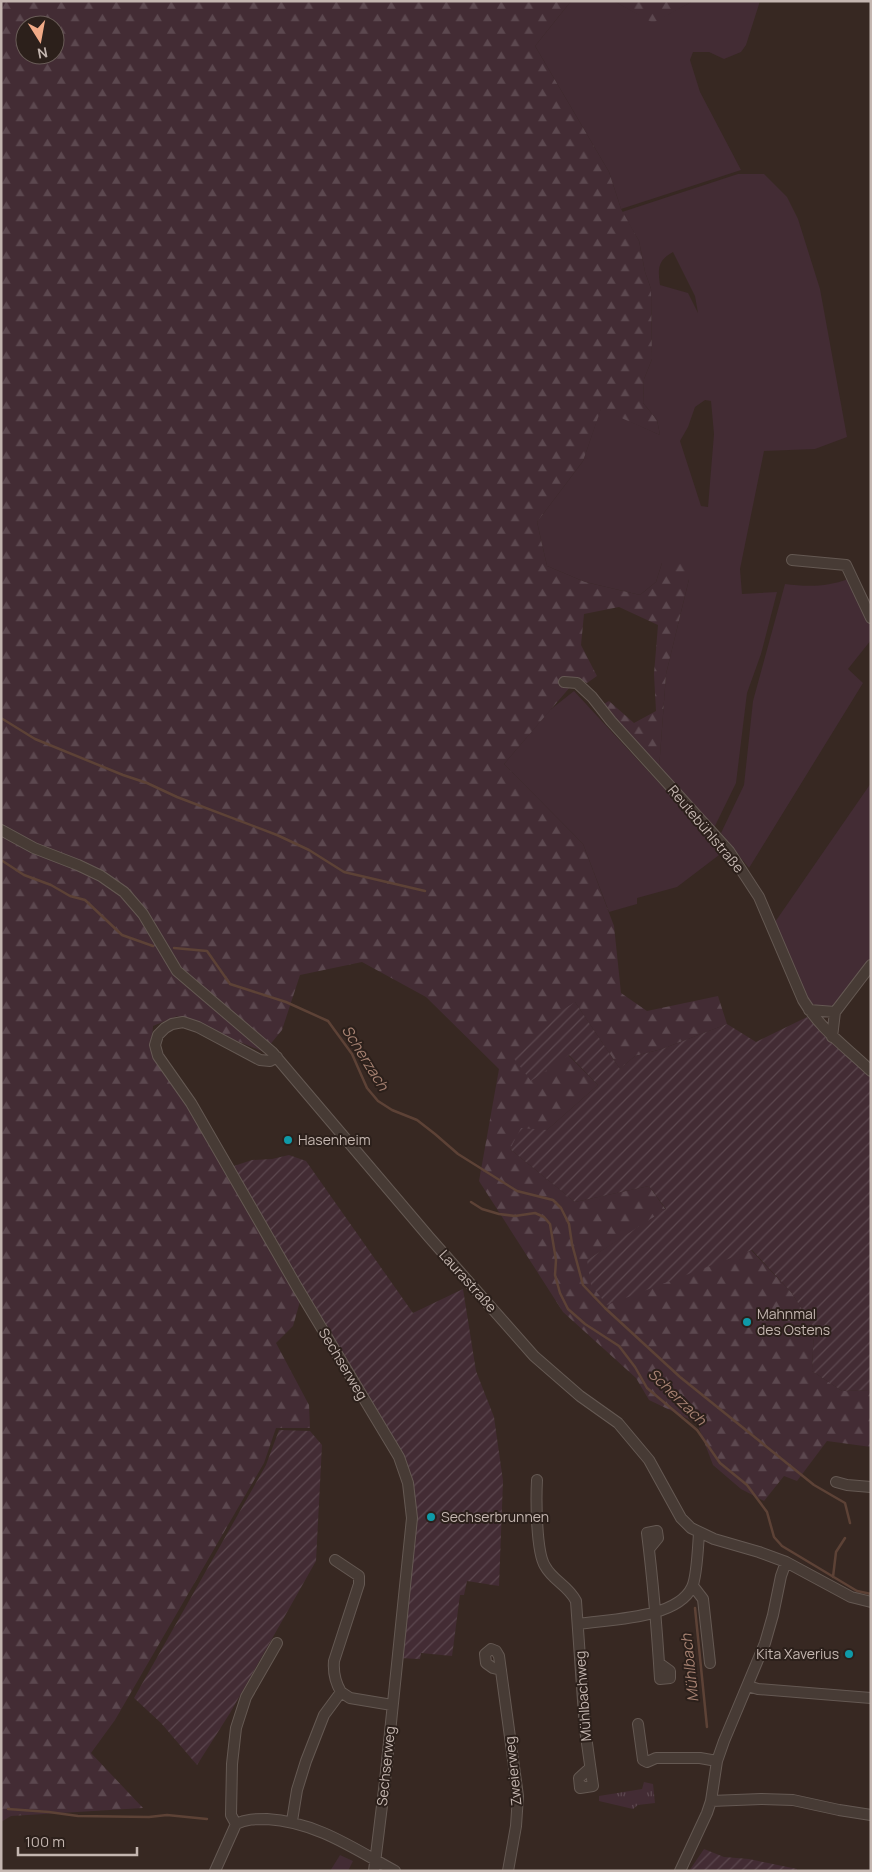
<svg xmlns="http://www.w3.org/2000/svg" width="872" height="1872" font-family="Manrope,sans-serif">
<style>
.grass{fill:#432c34;fill-rule:evenodd}
.forest{fill:url(#forest-firs);fill-rule:evenodd}
.park{fill:url(#park-tufts)}
.garden{fill:url(#garden-furrows)}
.lines{fill:none;stroke-linecap:round;stroke-linejoin:round}
.stream{stroke:#5d4236;stroke-width:2.5}
.minor-casing{stroke:#655953;stroke-width:12}
.minor{stroke:#473b35;stroke-width:10}
.culture-dot{fill:#0f9aa8;stroke:#2c201b;stroke-width:2}
.labels{text-anchor:middle;stroke-width:4;stroke-linejoin:round;paint-order:stroke}
.street-label{font-size:14px;fill:#c4b6b0;stroke:#2c201b}
.poi-label{font-size:14px;fill:#c4b6b0;stroke:#2c201b;text-anchor:start}
.water-label{font-size:15px;font-style:italic;fill:#a68171;stroke:#2c201b}
</style>
<defs>
<pattern id="forest-firs" width="22" height="20" patternUnits="userSpaceOnUse" patternTransform="scale(1.25)"><rect width="22" height="20" fill="#432c34"/><path d="M5 1l3.5 6h-7zM16 11l3.5 6h-7z" fill="#5c484f"/></pattern>
<pattern id="park-tufts" width="24" height="20" patternUnits="userSpaceOnUse" patternTransform="scale(1.25)"><rect width="24" height="20" fill="#432c34"/><path d="M3 7l-1-3M5 7V3M7 7l1-3M15 17l-1-3M17 17v-4M19 17l1-3" fill="none" stroke="#5c484f"/></pattern>
<pattern id="garden-furrows" width="10" height="10" patternUnits="userSpaceOnUse" patternTransform="scale(1.25)"><rect width="10" height="10" fill="#432c34"/><path d="M-1 1l2-2M0 10L10 0M9 11l2-2" fill="none" stroke="#5c484f"/></pattern>
</defs>
<rect width="100%" height="100%" fill="#372822"/>
<!-- grass -->
<path class="grass" d="M571 1H614L653 22 693 1H760L746 45 741 52 724 59 709 52H693L690 60 700 92 741 170 621 209 609 172 535 46Z
M738 174H764L787 197 798 219 820 289 847 437 815 449 764 451 740 569 742 594 777 592 761 654 747 693 736 783 714 828 659 769 666 674 689 579 662 563 656 582 640 595 585 582 547 566 537 522 583 461 601 408 660 435 657 420 643 403 644 379 652 359 651 289 645 272 639 241 622 212ZM673 252 695 296 698 313 688 293 660 285C658 269 657 261 673 252ZM705 400 711 401 714 434 708 507 701 506 680 441 688 427 695 407Z
M848 579 871 626V640L848 669 863 683 749 868 721 833 744 785 753 701 785 584C807 587 827 587 848 579Z
M574 691 723 852 677 887 637 898V904L609 912 583 844 504 764 550 710Z
M871 783V958L835 1005C824 1007 816 1008 807 1000L775 922Z
M340 1855 353 1861 348 1871H330Z"/>
<!-- forest -->
<path class="forest" d="M1 1H571L535 46 609 172 621 209 639 241 645 272 651 289 652 359 644 379 643 403 657 420 660 435 601 409 583 461 537 522 547 566 585 582 640 595 656 582 662 563 690 559 689 579 666 674 659 769 602 705 609 701 634 723 656 711 654 674 658 625 619 607 584 614 581 645 597 676 587 683 577 679 504 764 583 844 614 926 621 993 647 1011 718 996 727 1024 662 1049 635 1056 620 1069 575 1002 568 1055 598 1085 547 1130 510 1149 575 1202 649 1186 666 1210 587 1260 705 1267 751 1250 791 1292 814 1328 812 1371 842 1391 871 1390V1447L827 1441 797 1481 784 1476 764 1501 741 1489 713 1465 697 1423 649 1400 636 1378 563 1312 479 1181 499 1069 426 997 362 962 300 975 282 1030 264 1052 177 1016 153 1026 151 1051 188 1105 225 1171 301 1298 293 1326 276 1343 309 1405 310 1428H276L264 1463 115 1720 91 1753 143 1808 11 1816 1 1822ZM25 25H55V55H25Z
M614 1H693L653 23Z"/>
<!-- park -->
<path class="park" d="M644 1782 653 1784 655 1803 638 1805 633 1809 599 1801V1796L642 1789Z"/>
<!-- garden -->
<path class="garden" d="M575 1002 620 1069 635 1056 662 1049 727 1024 756 1042 807 1017 871 1078V1390L842 1391 812 1371 814 1328 791 1292 752 1250 607 1305 591 1285 587 1260 666 1209 649 1186 575 1202 510 1149 521 1128 547 1130 598 1085 569 1055 531 1081 512 1056 553 1016Z
M289 1155 306 1161 413 1313 463 1289 476 1371 494 1417 503 1481 499 1586 467 1581 464 1595H460L452 1656 421 1653 420 1659 397 1658 412 1518 408 1483 228 1168 252 1160 272 1159Z
M279 1430 310 1431 322 1445 316 1561 230 1713 197 1765 161 1723 134 1698 266 1465Z
M704 1849 724 1857 749 1859 797 1869V1871H689Z"/>
<g class="lines">
<!-- stream -->
<path class="stream" d="M1 718 35 739 123 775 147 783 177 797 277 835 309 850 344 872 425 891
M1 860 24 875 51 885 70 896 85 900 122 935 153 946
M174 948 207 951 230 984 286 1002 328 1021 352 1054 367 1088 378 1101 392 1110 417 1120 435 1134 458 1154 517 1191 553 1200 561 1208 569 1224 572 1244 583 1285 605 1308 680 1377 814 1485 845 1503 850 1523
M471 1202 482 1209 499 1214 515 1216 535 1213 544 1217 550 1224 556 1260 555 1275 560 1293 568 1309 585 1324 619 1346 635 1367 647 1388 697 1430 720 1463 747 1485 767 1512 774 1537 782 1546 857 1591 871 1594
M833 1577 836 1552 845 1538
M695 1608 707 1727
M8 1809 49 1812 78 1816 149 1817 167 1815 207 1819"/>
<!-- minor casing -->
<g class="minor-casing">
<path id="minor" d="M792 560 846 565 871 618
M564 682 577 683 592 697 611 721 729 851 759 897 803 1000C822 1031 845 1046 871 1071
M1 830 34 848 78 865 101 876 124 892 143 914 177 971 272 1052 429 1237 534 1356 580 1396 618 1423 649 1460 681 1518 691 1528 714 1539 759 1552 786 1562 851 1597 871 1602
M809 1010 835 1012
M832 1037 835 1012 871 965
M277 1057 270 1061 260 1060 198 1027 183 1022 172 1024 165 1028 158 1035 155 1045 158 1056 191 1103 297 1287 399 1457 408 1483 412 1518 385 1781 374 1871
M537 1480C536 1498 536 1552 545 1566 553 1581 568 1585 576 1601L585 1729 593 1786 580 1788 579 1778 590 1768
M836 1482 847 1485 871 1487
M649 1549 658 1538 657 1531 647 1533C653 1581 657 1630 660 1679L670 1678V1671L659 1663
M693 1586 703 1599 710 1663
M578 1624C610 1619 677 1619 692 1587 697 1577 698 1546 699 1533
M501 1670 493 1668 486 1663 485 1654 491 1649 496 1651 499 1656 518 1796 516 1826 508 1871
M748 1686 758 1689 871 1698
M341 1692 350 1698 392 1705
M638 1724 643 1760 647 1762 656 1758H700L717 1761
M711 1801 761 1799 793 1800 839 1810 871 1815
M292 1821 297 1790 306 1761 324 1715 341 1692C335 1682 333 1673 334 1661L359 1584V1576L335 1560
M236 1824 231 1815 232 1764 236 1728 246 1697 277 1643
M236 1824C246 1819 255 1819 267 1819 316 1822 353 1848 395 1871
M215 1871 236 1824
M680 1871 707 1813 711 1801 717 1761 724 1741 765 1643 773 1615 781 1576 786 1562"/>
</g>
<!-- minor -->
<use href="#minor" class="minor"/>
</g>
<!-- markers -->
<g class="culture-dot">
<circle cx="288" cy="1140" r="5"/>
<circle cx="747" cy="1322" r="5"/>
<circle cx="431" cy="1517" r="5"/>
<circle cx="849" cy="1654" r="5"/>
</g>
<g class="labels">
<!-- street labels -->
<g class="street-label">
<text transform="translate(706 829) rotate(50)" y="5">Reutebühlstraße</text>
<text transform="translate(468 1281) rotate(48)" y="5">Laurastraße</text>
<text transform="translate(343 1364) rotate(59)" y="5">Sechserweg</text>
<text transform="translate(583 1696) rotate(-94)" y="5">Mühlbachweg</text>
<text transform="translate(386 1766) rotate(-84)" y="5">Sechserweg</text>
<text transform="translate(513 1771) rotate(-96)" y="5">Zweierweg</text>
</g>
<!-- poi labels -->
<g class="poi-label">
<text x="298" y="1145">Hasenheim</text>
<text x="757" y="1319">Mahnmal<tspan x="757" dy="16">des Ostens</tspan></text>
<text x="441" y="1522">Sechserbrunnen</text>
<text x="839" y="1659" text-anchor="end">Kita Xaverius</text>
</g>
<!-- water labels -->
<g class="water-label">
<text transform="translate(365 1058) rotate(58)" y="5">Scherzach</text>
<text transform="translate(677 1397) rotate(44)" y="5">Scherzach</text>
<text transform="translate(690 1668) rotate(-96)" y="5">Mühlbach</text>
</g>
</g>
<!-- border -->
<rect width="872" height="1872" fill="none" stroke="#c4b6b0" stroke-width="5"/>
<!-- north arrow -->
<g transform="translate(40 40) rotate(169)"><circle r="24" fill="#2c201b" stroke="#695c57"/>
<path d="M0-4L9 19L0 12L-9 19Z" fill="#f1aa87"/>
<text y="-8" font-size="14" font-weight="bold" text-anchor="middle" fill="#c4b6b0">N</text>
</g>
<!-- scale -->
<path d="M18 1847v8h119v-8" fill="none" stroke="#c4b6b0" stroke-width="2.5"/>
<text x="25" y="1847" font-size="15" fill="#c4b6b0" stroke="#2c201b" stroke-width="4" paint-order="stroke">100 m</text>
</svg>
